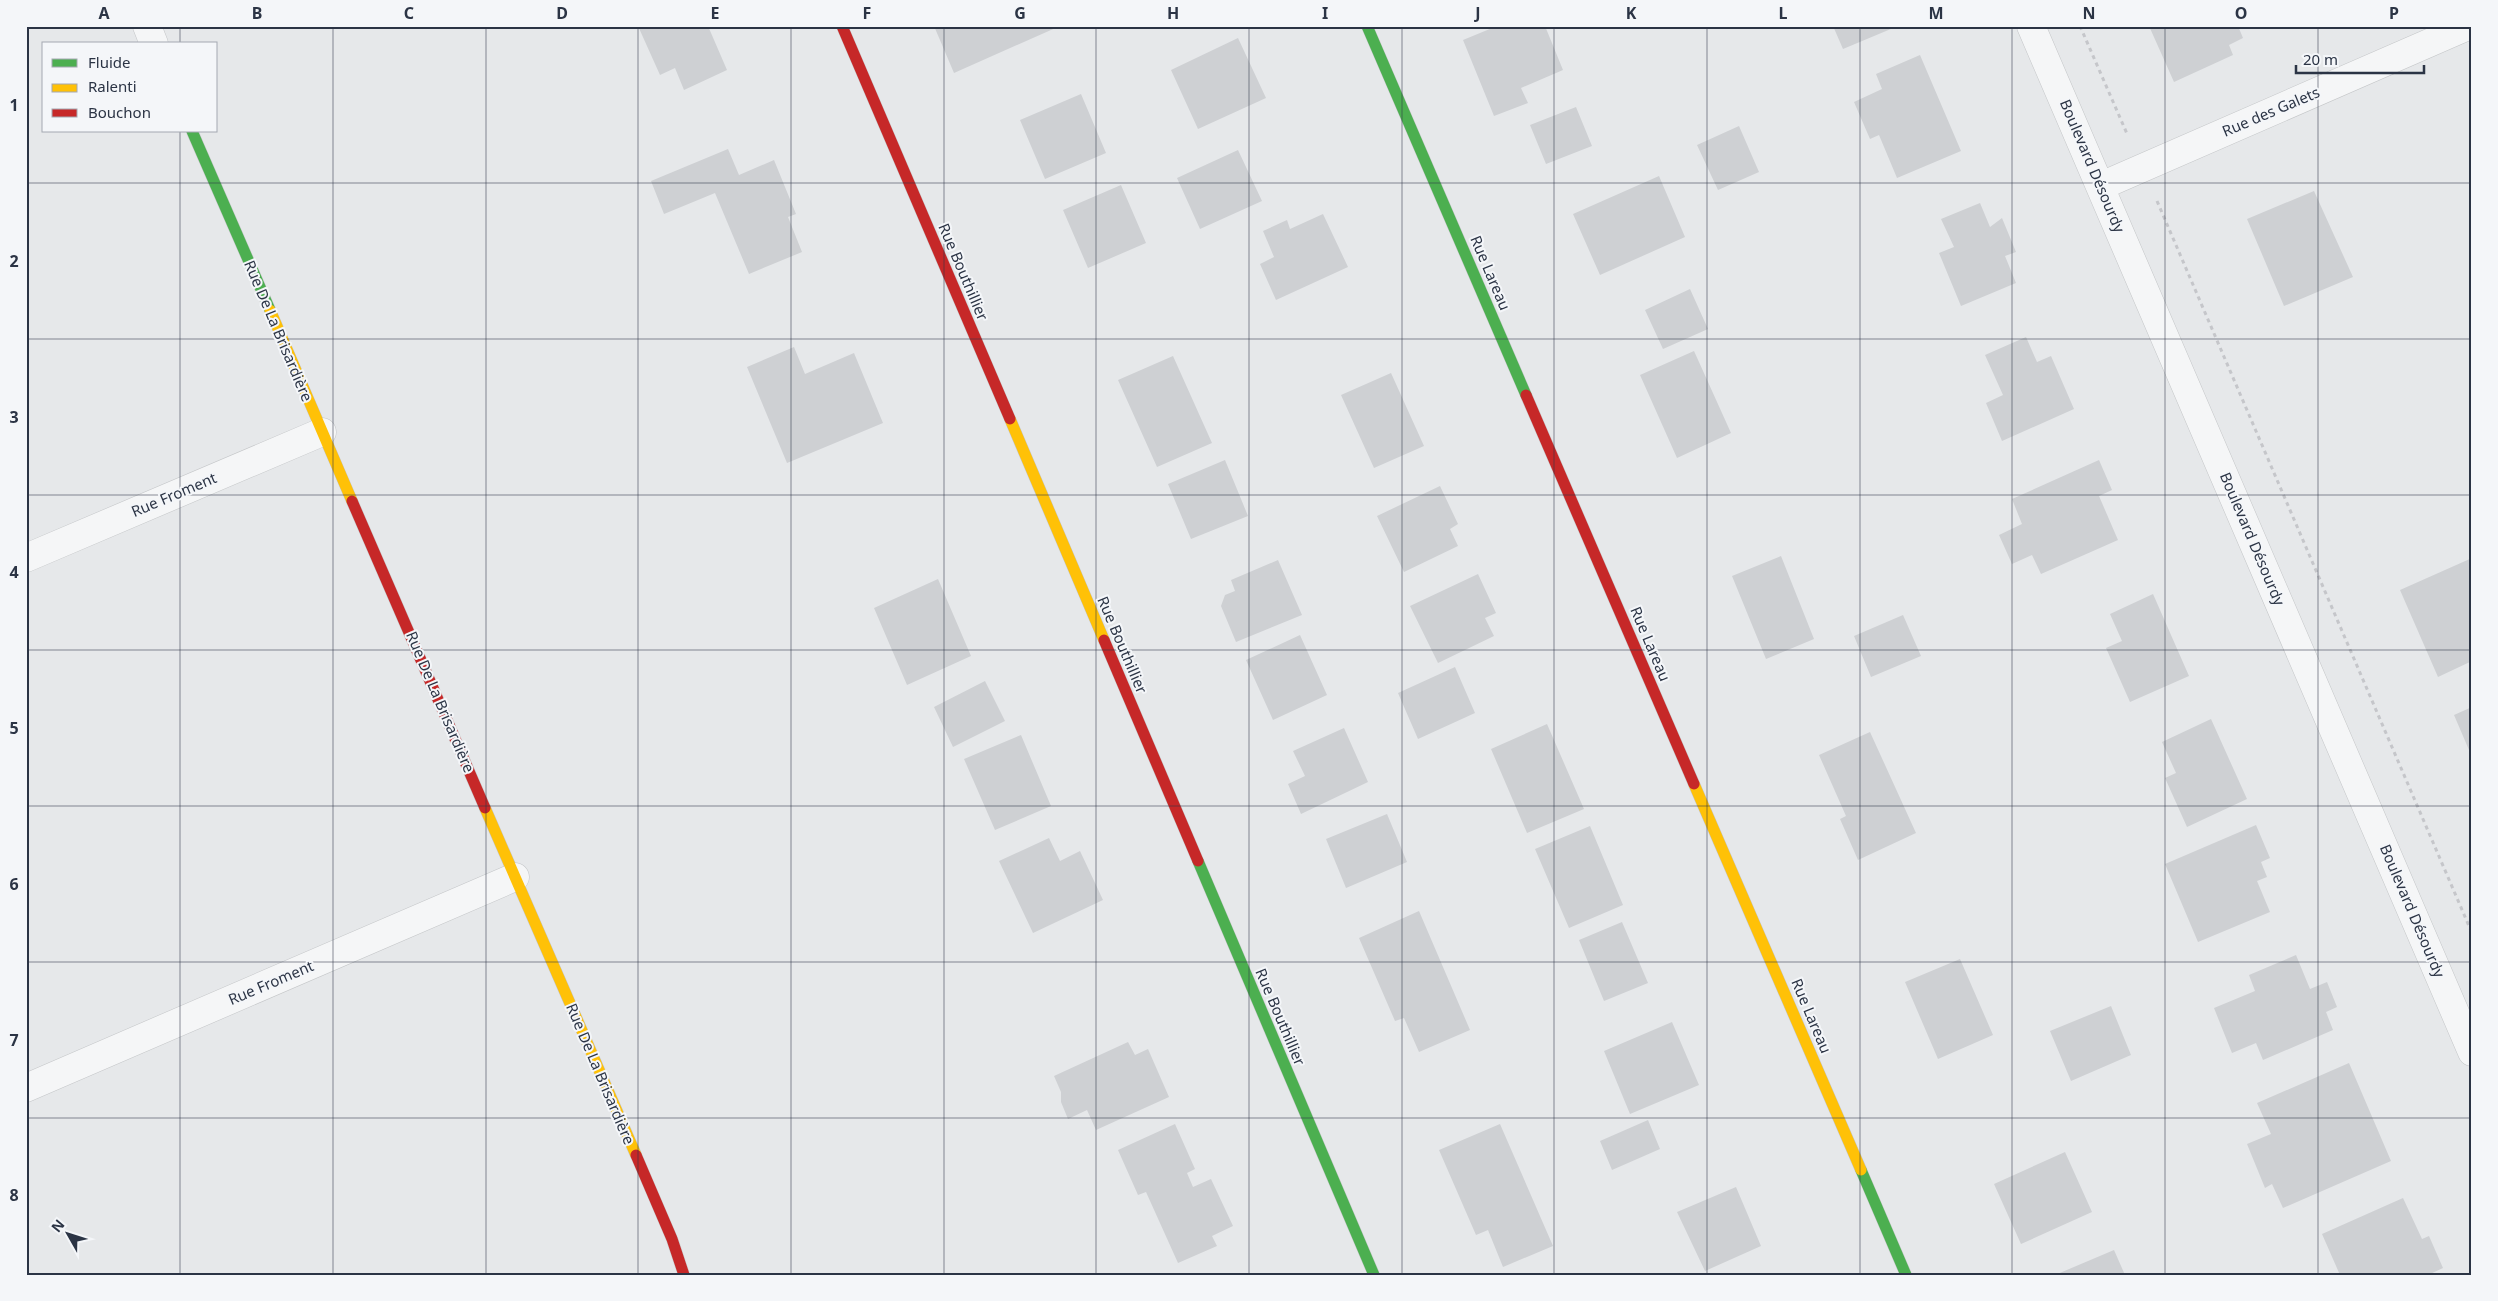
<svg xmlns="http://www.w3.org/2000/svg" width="2498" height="1301" font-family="'Noto Sans',sans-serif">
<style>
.building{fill:#ced0d3}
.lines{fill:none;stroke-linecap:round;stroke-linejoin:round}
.street-casing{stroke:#c4c6c8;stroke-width:29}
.fast-casing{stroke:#c4c6c8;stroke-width:12}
.slow-casing{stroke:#c4c6c8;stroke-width:12}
.jam-casing{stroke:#c4c6c8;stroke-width:12}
.path{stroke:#c5c6ca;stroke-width:3;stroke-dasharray:4 4;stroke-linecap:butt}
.street{stroke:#f5f6f7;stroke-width:28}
.fast{stroke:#4caf50;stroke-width:11}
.slow{stroke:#ffc107;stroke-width:11}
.jam{stroke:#c62828;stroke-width:11}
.grid{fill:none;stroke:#2b3445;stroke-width:1;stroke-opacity:0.55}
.labels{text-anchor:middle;stroke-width:4;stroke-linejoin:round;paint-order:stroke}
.street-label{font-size:15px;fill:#2b3445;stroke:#f4f6f9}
.neatline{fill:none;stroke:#2b3445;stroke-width:2}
.grid-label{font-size:16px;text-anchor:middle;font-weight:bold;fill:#2b3445}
</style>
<rect width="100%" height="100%" fill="#e6e8ea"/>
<!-- building -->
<path class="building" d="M638 26H708L727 70 684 90 675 68 660 75Z
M934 26H1060L954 73Z
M1497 26H1545L1563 70 1521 88 1528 103 1494 116 1463 40Z
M1833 26H1898L1843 49Z
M2149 26H2238L2243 38 2229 45 2233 55 2174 82Z
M1238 38 1266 98 1198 129 1171 70Z
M1920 55 1961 151 1897 178 1879 135 1870 139 1854 102 1882 89 1876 74Z
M1081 94 1106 153 1045 179 1020 120Z
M1576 107 1592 146 1546 164 1530 125Z
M1739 126 1759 172 1718 190 1697 145Z
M728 149 739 175 774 160 796 214 788 217 802 252 749 274 715 193 664 214 651 181Z
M1238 150 1262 201 1200 229 1177 178Z
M1659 176 1685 237 1600 275 1573 214Z
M1121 185 1146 243 1088 268 1063 210Z
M2314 191 2353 277 2284 306 2247 219Z
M1980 203 1990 227 2002 218 2016 252 2005 256 2016 283 1961 306 1939 253 1954 247 1941 219Z
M1323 214 1348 267 1276 300 1260 264 1274 257 1263 231 1287 220 1290 229Z
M1690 289 1708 329 1663 349 1645 310Z
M2026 337 2037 362 2051 356 2074 409 2002 441 1986 403 2003 395 1985 355Z
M794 347 805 374 854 353 883 423 787 463 747 367Z
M1694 351 1731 433 1677 458 1640 375Z
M1173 356 1212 443 1157 467 1118 380Z
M1391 373 1424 446 1374 468 1341 395Z
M1225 460 1248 516 1191 539 1168 484Z
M2099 460 2112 490 2099 496 2118 540 2041 574 2032 555 2012 564 1999 535 2022 524 2012 499Z
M1440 486 1458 524 1450 529 1458 546 1404 572 1377 516Z
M1781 556 1814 639 1766 659 1732 576Z
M2472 558V661L2438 677 2400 590Z
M1278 560 1302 615 1236 642 1221 606 1225 595 1235 591 1231 580Z
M1478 574 1496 613 1485 618 1494 636 1438 663 1410 606Z
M938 579 971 656 907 685 874 608Z
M2153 594 2189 676 2130 702 2106 648 2122 641 2110 614Z
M1903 615 1921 656 1871 677 1854 636Z
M1300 635 1327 695 1273 720 1246 660Z
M1455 667 1475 713 1418 739 1398 693Z
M985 681 1005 721 953 747 934 707Z
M2472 707V757L2454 715Z
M2211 719 2247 799 2187 827 2165 778 2176 773 2162 742Z
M1547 724 1584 809 1527 833 1491 749Z
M1344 728 1368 782 1301 814 1288 784 1305 776 1293 751Z
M1870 732 1916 833 1858 860 1840 819 1846 816 1819 755Z
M1021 735 1051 806 995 830 964 759Z
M1387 814 1407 862 1346 888 1326 839Z
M2256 825 2270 858 2261 862 2267 877 2257 881 2270 912 2198 942 2165 864Z
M1590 826 1623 905 1569 928 1535 849Z
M1049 838 1060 861 1080 851 1103 900 1033 933 999 861Z
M1419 911 1470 1030 1419 1052 1404 1018 1395 1021 1359 938Z
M1622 922 1648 983 1604 1001 1579 940Z
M2296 955 2310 989 2327 982 2337 1007 2326 1012 2333 1030 2263 1060 2256 1043 2232 1053 2214 1008 2255 991 2249 975Z
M1960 959 1993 1035 1938 1059 1905 982Z
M2111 1006 2131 1055 2071 1081 2050 1031Z
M1672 1022 1699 1085 1630 1114 1604 1051Z
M1128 1042 1135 1055 1148 1049 1169 1097 1096 1130 1087 1110 1068 1119 1061 1102V1092L1054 1076Z
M2349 1063 2391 1161 2283 1208 2272 1184 2265 1188 2247 1144 2271 1134 2257 1103Z
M1648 1120 1660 1149 1612 1170 1600 1141Z
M1175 1124 1195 1169 1187 1173 1193 1187 1211 1179 1233 1226 1212 1236 1217 1246 1178 1263 1146 1192 1138 1195 1118 1150Z
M1500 1124 1553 1246 1503 1267 1488 1230 1476 1235 1439 1150Z
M2065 1152 2092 1212 2021 1244 1994 1184Z
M1736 1187 1761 1246 1705 1271 1677 1212Z
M2403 1198 2422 1239 2429 1236 2443 1268 2428 1275H2340L2322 1234Z
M2114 1250 2125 1275H2055Z"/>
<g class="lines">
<!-- street casing -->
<g class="street-casing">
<path id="street" d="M147 26 154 44
M2031 26 2472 1052
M2101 186 2468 26
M26 558 322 432
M26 1088 515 877"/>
</g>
<!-- fast casing -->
<g class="fast-casing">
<path id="fast" d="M1367 26 1526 395
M192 131 270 310
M1198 861 1374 1275
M1861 1170 1906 1275"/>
</g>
<!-- slow casing -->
<g class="slow-casing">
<path id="slow" d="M270 310 352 501
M1010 419 1104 640
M1694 784 1861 1170
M485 808 636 1155"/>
</g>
<!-- jam casing -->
<g class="jam-casing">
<path id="jam" d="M842 26 1010 419
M1526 395 1694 784
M352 501 485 808
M1104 640 1198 861
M636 1155 672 1239 684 1275"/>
</g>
<!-- path -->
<path class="path" d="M2080 26 2128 136
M2157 201 2472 933"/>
<!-- street -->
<use href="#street" class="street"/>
<!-- fast -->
<use href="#fast" class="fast"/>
<!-- slow -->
<use href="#slow" class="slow"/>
<!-- jam -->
<use href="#jam" class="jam"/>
</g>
<!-- grid -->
<path class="grid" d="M180 26V44M333 26V1275M486 26V1275M638 26V1275M791 26V1275M944 26V1275M1096 26V1275M1249 26V1275M1402 26V1275M1554 26V1275M1707 26V1275M1860 26V1275M2012 26V1275M2165 26V1275M2318 26V1275M180 131V1275M26 183H2472M26 339H2472M26 495H2472M26 650H2472M26 806H2472M26 962H2472M26 1118H2472"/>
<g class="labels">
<!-- street labels -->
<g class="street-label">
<text transform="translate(2271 112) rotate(-23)" y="5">Rue des Galets</text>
<text transform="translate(2092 166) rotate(67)" y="5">Boulevard Désourdy</text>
<text transform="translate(963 272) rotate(67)" y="5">Rue Bouthillier</text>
<text transform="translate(1490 273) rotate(67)" y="5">Rue Lareau</text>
<text transform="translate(278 331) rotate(67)" y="5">Rue De La Brisardière</text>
<text transform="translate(174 495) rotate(-23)" y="5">Rue Froment</text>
<text transform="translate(2252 539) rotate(67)" y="5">Boulevard Désourdy</text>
<text transform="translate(1650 644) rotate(67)" y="5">Rue Lareau</text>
<text transform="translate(1122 645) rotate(67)" y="5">Rue Bouthillier</text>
<text transform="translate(440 702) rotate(67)" y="5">Rue De La Brisardière</text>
<text transform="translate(2412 911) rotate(67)" y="5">Boulevard Désourdy</text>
<text transform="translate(271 983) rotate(-23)" y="5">Rue Froment</text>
<text transform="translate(1811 1016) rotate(67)" y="5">Rue Lareau</text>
<text transform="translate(1280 1017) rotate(67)" y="5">Rue Bouthillier</text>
<text transform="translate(600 1074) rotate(67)" y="5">Rue De La Brisardière</text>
</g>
</g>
<!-- border -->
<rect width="2498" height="1301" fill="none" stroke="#f4f6f9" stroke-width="55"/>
<!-- legend -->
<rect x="42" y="42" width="175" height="90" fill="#f4f6f9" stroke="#a4a8b1"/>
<rect x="52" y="59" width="25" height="8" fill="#4caf50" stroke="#a4a8b1"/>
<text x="88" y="68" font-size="15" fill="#2b3445">Fluide</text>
<rect x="52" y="84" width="25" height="8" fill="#ffc107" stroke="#a4a8b1"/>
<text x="88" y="92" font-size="15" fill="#2b3445">Ralenti</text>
<rect x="52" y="109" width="25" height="8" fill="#c62828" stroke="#a4a8b1"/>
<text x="88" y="118" font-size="15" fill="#2b3445">Bouchon</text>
<!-- north arrow -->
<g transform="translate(68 1234) rotate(309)" stroke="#f4f6f9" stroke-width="4" paint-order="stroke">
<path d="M0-4L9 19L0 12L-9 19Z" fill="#2b3445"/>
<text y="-8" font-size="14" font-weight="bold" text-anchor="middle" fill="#2b3445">N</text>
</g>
<!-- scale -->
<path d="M2296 65v8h128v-8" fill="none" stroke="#2b3445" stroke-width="2.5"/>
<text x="2303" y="65" font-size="15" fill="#2b3445" stroke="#f4f6f9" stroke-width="4" paint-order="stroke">20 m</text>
<rect x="28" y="28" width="2442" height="1246" class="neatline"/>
<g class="grid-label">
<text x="104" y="19">A</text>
<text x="257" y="19">B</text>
<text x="409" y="19">C</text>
<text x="562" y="19">D</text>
<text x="715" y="19">E</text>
<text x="867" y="19">F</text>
<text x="1020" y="19">G</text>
<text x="1173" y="19">H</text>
<text x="1325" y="19">I</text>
<text x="1478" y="19">J</text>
<text x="1631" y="19">K</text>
<text x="1783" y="19">L</text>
<text x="1936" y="19">M</text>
<text x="2089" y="19">N</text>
<text x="2241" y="19">O</text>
<text x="2394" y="19">P</text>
<text x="14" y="111">1</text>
<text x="14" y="267">2</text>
<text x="14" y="423">3</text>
<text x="14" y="578">4</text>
<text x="14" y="734">5</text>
<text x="14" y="890">6</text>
<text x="14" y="1046">7</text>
<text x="14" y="1201">8</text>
</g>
</svg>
